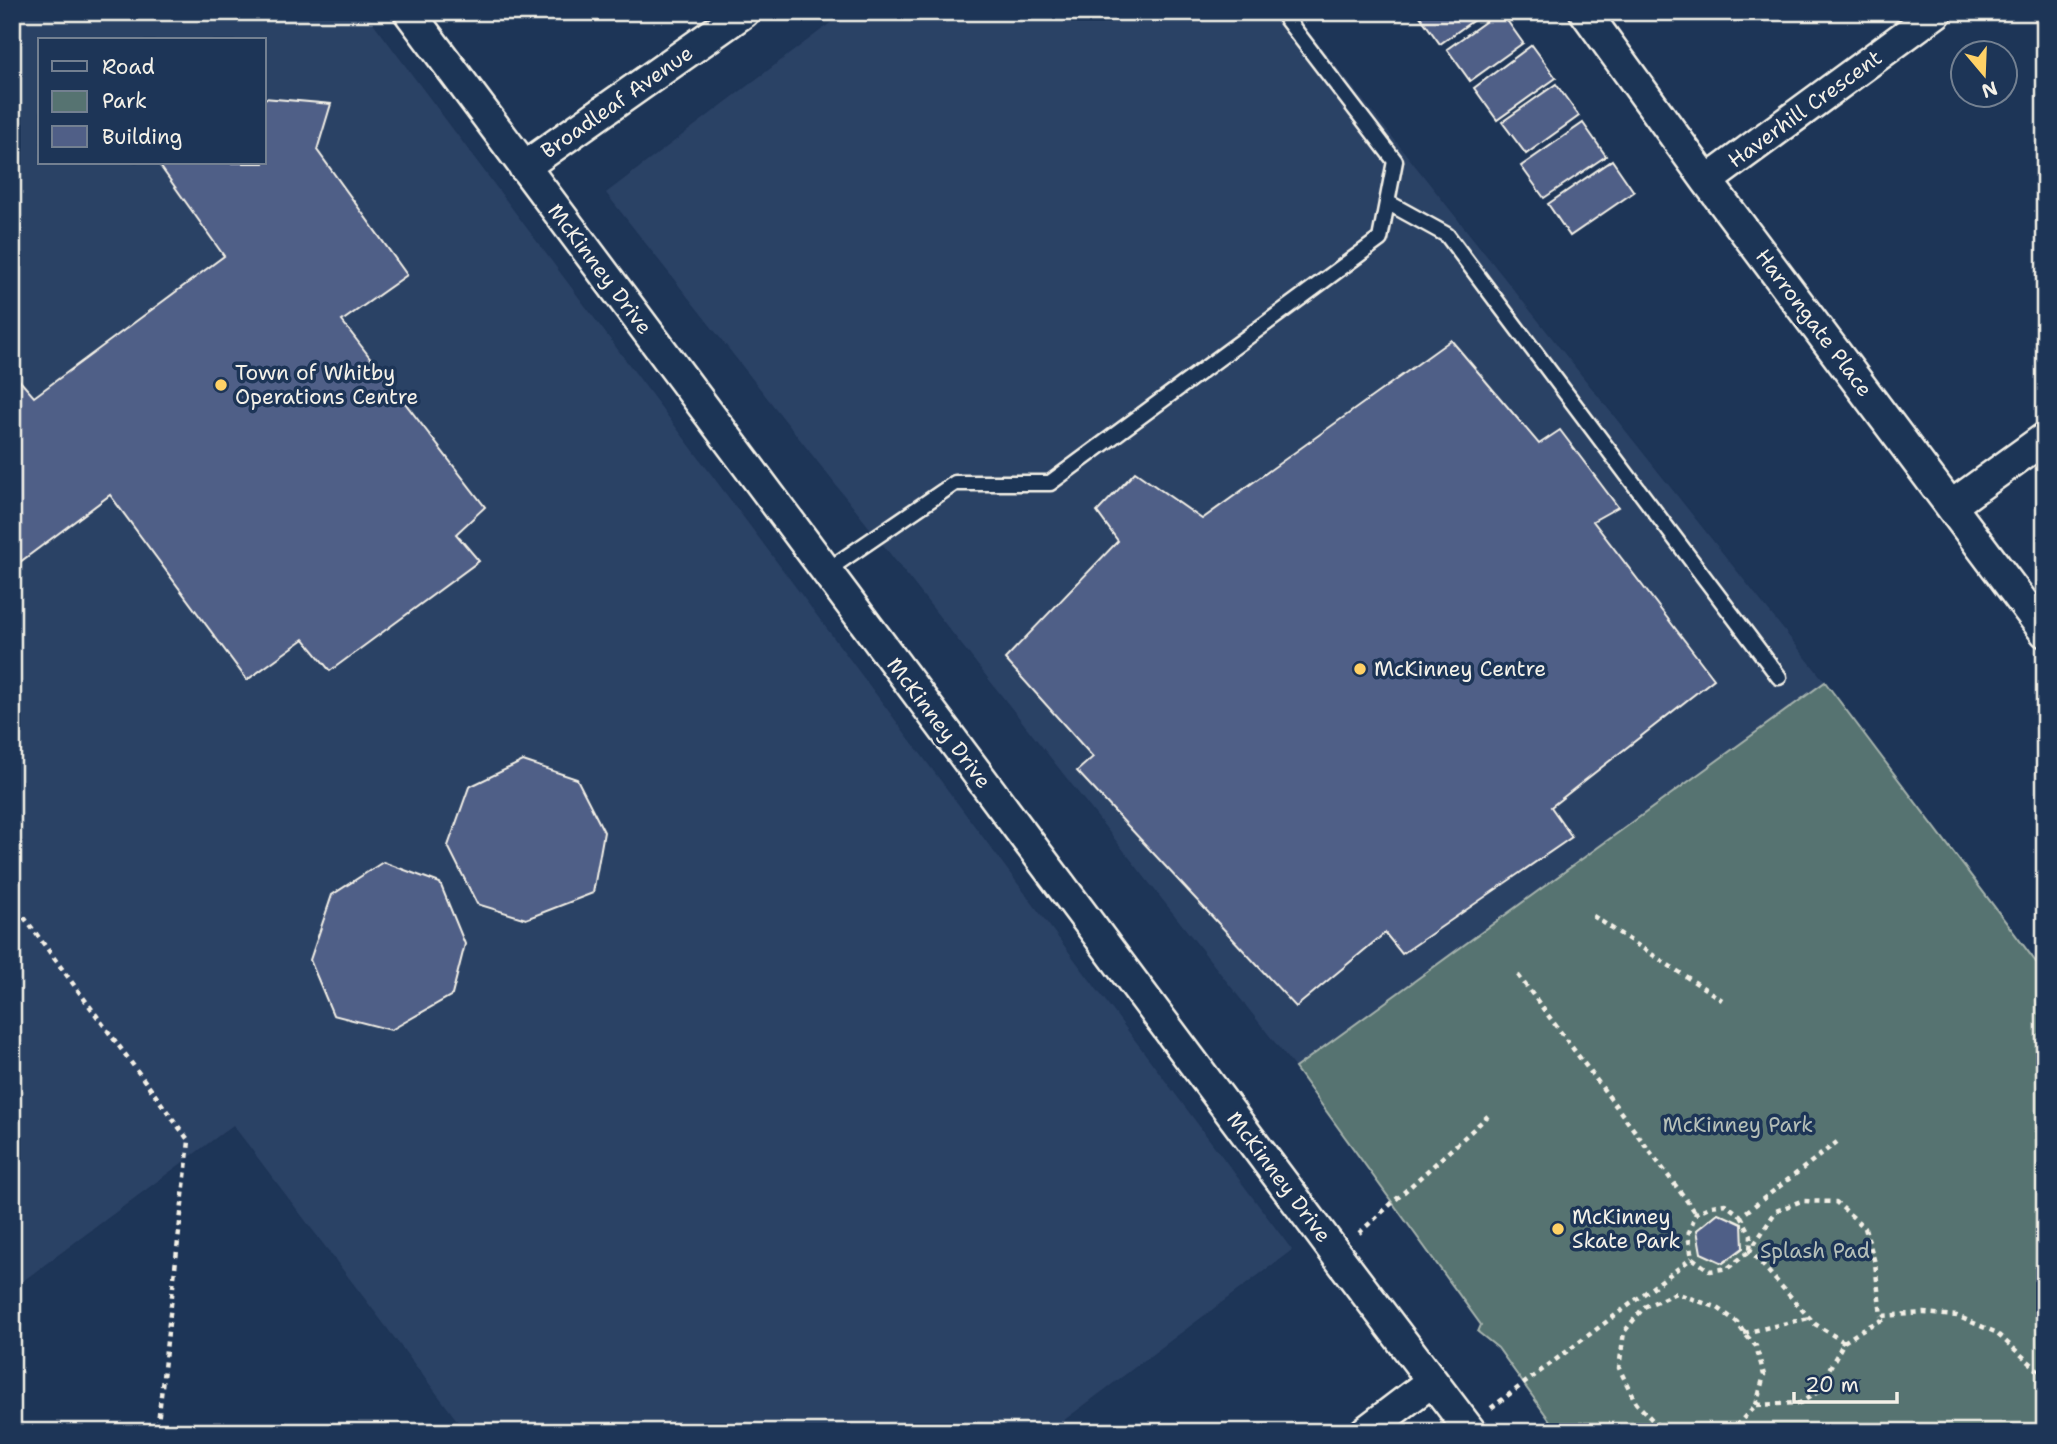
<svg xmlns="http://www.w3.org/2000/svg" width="2057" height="1444" font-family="'Shantell Sans',sans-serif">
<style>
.built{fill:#2c4265;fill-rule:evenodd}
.green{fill:#567371;stroke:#a5b2ac;stroke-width:2}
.building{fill:#505f87;stroke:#f4f1e8;stroke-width:2}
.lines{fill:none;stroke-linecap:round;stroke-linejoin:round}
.lane-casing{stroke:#f4f1e8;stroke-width:19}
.street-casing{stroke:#f4f1e8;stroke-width:35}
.path{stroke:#f4f1e8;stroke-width:4.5;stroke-dasharray:5 5;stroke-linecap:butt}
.lane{stroke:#1d3557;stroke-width:14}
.street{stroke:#1d3557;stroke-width:30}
.poi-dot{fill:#ffd166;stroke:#1d3557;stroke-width:2.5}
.labels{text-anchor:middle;stroke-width:7;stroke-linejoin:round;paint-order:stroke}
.street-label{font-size:21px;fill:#f4f1e8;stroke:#1d3557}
.poi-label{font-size:21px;fill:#f4f1e8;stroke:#1d3557;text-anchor:start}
.park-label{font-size:21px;fill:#b5bfb8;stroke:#1d3557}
</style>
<rect width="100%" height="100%" fill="#1d3557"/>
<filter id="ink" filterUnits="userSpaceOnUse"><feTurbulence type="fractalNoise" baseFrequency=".0143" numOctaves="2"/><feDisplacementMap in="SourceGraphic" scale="14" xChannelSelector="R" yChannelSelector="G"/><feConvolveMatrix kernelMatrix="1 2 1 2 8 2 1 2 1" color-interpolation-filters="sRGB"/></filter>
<g filter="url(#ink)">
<!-- built -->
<path class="built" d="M12 12H365L1292 1250 1048 1432H466L233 1125 12 1289ZM40 40H264V163H40Z
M845 12H1293L1825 682 1295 1068 606 193Z"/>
<!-- green -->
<path class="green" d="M1825 682 2045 974V1432H1558L1498 1348 1478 1332 1481 1325 1295 1068Z"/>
<!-- building -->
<path class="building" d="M1417 12H1485L1440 44Z
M1499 12H1501L1523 43 1470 81 1447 49Z
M1532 45 1556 78 1497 120 1474 88Z
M1556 84 1579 116 1526 154 1502 122Z
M264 98 331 104 317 150 407 275 342 321 485 507 456 534 479 561 330 671 304 639 247 680 110 495 12 568V372L34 397 224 256 158 163H264Z
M1583 123 1606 156 1544 198 1521 166Z
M1612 160 1634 192 1570 236 1548 204Z
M1451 340 1539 444 1560 430 1618 507 1593 521 1714 679 1551 807 1572 837 1402 954 1385 933 1296 1007 1077 771 1093 757 1005 659 1118 541 1097 512 1135 472 1202 519Z
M523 761 577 779 604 832 593 893 526 919 477 904 448 846 469 787Z
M383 862 440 883 465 944 452 995 391 1030 333 1015 310 960 332 895Z
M1718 1213 1742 1224 1743 1248 1723 1263 1701 1253 1697 1230Z"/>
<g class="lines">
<!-- lane casing -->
<g class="lane-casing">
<path id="lane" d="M1387 202 1447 235 1779 677
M826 571 955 483H1050L1380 239 1395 161 1281 12"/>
</g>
<!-- street casing -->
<g class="street-casing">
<path id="street" d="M409 12 1336 1254 1471 1432
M1585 12 1707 181 2045 632
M524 167 744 12
M1707 181 1937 12
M1951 506 2045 438
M1365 1432 1432 1381"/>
</g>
<!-- path -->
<path class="path" d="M12 135 21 147
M12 901 189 1141 157 1432
M1593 916 1722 1000
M1518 975 1696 1213
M1741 1216 1751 1235 1750 1251 1728 1268 1710 1271 1692 1258 1688 1235 1696 1213 1711 1206 1725 1204 1741 1216 1837 1142
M1359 1233 1488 1116
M1744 1333 1809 1318
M1844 1342 1815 1324 1750 1251 1776 1211 1801 1201 1836 1202 1865 1228 1875 1263 1881 1316
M1491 1408 1692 1258
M1667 1432 1662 1430 1636 1403 1619 1368 1624 1332 1644 1307 1676 1293 1718 1308 1737 1322 1744 1333 1756 1346 1764 1375 1756 1405
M1728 1432 1734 1428 1756 1405 1800 1403 1816 1393 1844 1342 1865 1328 1882 1320 1881 1316 1924 1313 1957 1316 1995 1332 2045 1376"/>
<!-- lane -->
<use href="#lane" class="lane"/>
<!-- street -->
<use href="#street" class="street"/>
</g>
</g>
<!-- markers -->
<g class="poi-dot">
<circle cx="221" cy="385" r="7"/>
<circle cx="1360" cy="669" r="7"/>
<circle cx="1558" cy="1229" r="7"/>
</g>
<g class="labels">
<!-- street labels -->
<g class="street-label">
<text transform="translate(617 102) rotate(-35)" y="7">Broadleaf Avenue</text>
<text transform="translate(1805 109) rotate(-36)" y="7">Haverhill Crescent</text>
<text transform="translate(600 269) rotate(53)" y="7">McKinney Drive</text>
<text transform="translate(1814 323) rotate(53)" y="7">Harrongate Place</text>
<text transform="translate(939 723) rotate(53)" y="7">McKinney Drive</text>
<text transform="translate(1279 1177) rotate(53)" y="7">McKinney Drive</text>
</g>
<!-- poi labels -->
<g class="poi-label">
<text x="235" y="380">Town of Whitby<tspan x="235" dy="24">Operations Centre</tspan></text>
<text x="1374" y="676">McKinney Centre</text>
<text x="1572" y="1224">McKinney<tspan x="1572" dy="24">Skate Park</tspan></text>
</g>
<!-- park labels -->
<g class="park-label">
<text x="1738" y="1132">McKinney Park</text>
<text x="1815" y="1258">Splash Pad</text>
</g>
</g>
<!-- margin -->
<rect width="2057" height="1444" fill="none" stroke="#1d3557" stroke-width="42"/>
<rect x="21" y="21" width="2015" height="1402" fill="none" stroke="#f4f1e8" stroke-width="2.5" filter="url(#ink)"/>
<!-- legend -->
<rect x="38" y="38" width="228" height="126" fill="#1d3557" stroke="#738091" stroke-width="2"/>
<rect x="52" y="61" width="35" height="10" fill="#1d3557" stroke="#738091" stroke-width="2"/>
<text x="102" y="74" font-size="21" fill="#f4f1e8">Road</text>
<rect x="52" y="91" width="35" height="21" fill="#567371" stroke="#738091" stroke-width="2"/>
<text x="102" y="108" font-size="21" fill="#f4f1e8">Park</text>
<rect x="52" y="126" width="35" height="21" fill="#505f87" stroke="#738091" stroke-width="2"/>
<text x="102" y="144" font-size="21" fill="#f4f1e8">Building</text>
<!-- north arrow -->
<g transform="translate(1984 74) rotate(161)"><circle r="33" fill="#1d3557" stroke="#738091" stroke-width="2"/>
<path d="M0-5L12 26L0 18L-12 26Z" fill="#ffd166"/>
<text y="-10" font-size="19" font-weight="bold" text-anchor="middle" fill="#f4f1e8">N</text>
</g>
<!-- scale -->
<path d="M1794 1392v10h103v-10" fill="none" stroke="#f4f1e8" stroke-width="3.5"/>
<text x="1805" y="1392" font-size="21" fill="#f4f1e8" stroke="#1d3557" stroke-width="5" paint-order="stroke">20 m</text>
</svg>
